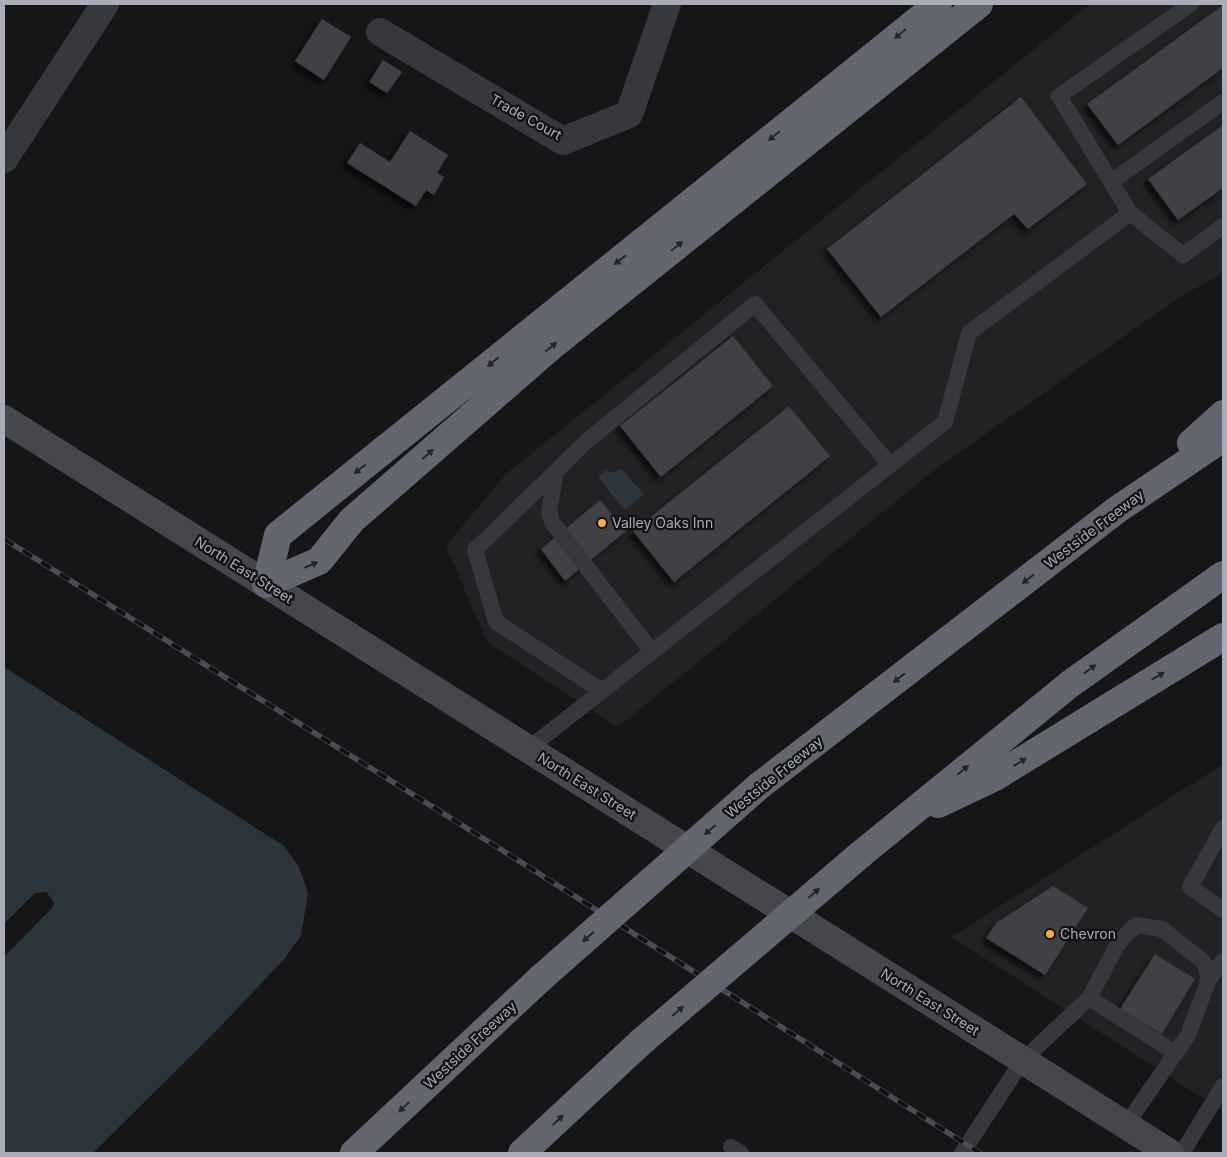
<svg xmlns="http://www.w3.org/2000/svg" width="1227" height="1157" font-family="Inter,sans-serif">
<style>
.built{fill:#222225}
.water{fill:#2c353c}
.building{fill:#404145;stroke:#303034;filter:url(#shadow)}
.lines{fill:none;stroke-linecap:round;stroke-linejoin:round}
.service{stroke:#37383d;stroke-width:16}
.minor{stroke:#37383d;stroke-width:28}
.secondary{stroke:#45474d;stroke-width:28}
.motorway{stroke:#63666e;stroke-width:28}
.rail-casing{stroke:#4a4c52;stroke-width:5.5}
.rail{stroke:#111113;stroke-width:4;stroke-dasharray:11;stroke-linecap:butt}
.motorway-bridge{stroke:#63666e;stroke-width:28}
.oneway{fill:#26262a}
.poi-dot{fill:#f2b134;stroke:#111113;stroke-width:2}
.labels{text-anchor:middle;stroke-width:4.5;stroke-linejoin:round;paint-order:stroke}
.street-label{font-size:14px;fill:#a8adb8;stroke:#111113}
.poi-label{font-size:14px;fill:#a8adb8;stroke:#111113;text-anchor:start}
</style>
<defs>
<filter id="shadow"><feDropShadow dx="-4.5" dy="4.5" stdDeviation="2.5" flood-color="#0009"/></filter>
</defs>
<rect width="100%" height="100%" fill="#161618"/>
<!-- built -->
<path class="built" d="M1090 4H1223V273L1180 297 936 469 618 727 487 642 446 546 506 474Z
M1223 764V1111L952 937Z"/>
<!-- water -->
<path class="water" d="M621 468 644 494 626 509 623 508 598 477 606 470 608 472H615Z
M4 667 284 846 299 867 308 893 301 936 285 958 220 1027 93 1153H4V957L52 908 54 904 52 899 46 892 35 893 4 924Z"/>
<!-- building -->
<path class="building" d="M1223 5V68L1118 145 1087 104Z
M322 19 351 37 324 80 295 61Z
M383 60 402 72 387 93 369 82Z
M1021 97 1087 184 1028 229 1014 214 881 317 827 249Z
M1223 125V188L1178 220 1148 179Z
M410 131 448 155 437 173 444 177 434 195 426 190 416 206 347 163 360 143 390 162Z
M733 336 773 386 661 477 620 426Z
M789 406 830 456 674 582 633 531Z
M600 500 626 531 565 581 541 549Z
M1053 886 1088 908 1045 975 986 938 996 923Z
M1155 954 1195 979 1162 1034 1120 1009Z"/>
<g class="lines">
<!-- service -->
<path class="service" d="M1191 4 1059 96 1130 213 1183 255 1223 226
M1111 182 1223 102
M556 471 549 512 552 522 652 652
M602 691 496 622 475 550 588 440 755 304 890 465
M528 749 945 422 969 333 1130 213
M1223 828 1190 887 1223 910
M1209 979 1223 961
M1089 998 1176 1053
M731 1147 741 1153
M962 1153 1023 1060 1089 998 1119 942 1136 925 1162 929 1204 962 1209 979 1188 1035 1126 1125
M1182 1153 1223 1086"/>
<!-- minor -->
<path class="minor" d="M380 32 563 141 629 114 667 4
M4 159 105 4"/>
<!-- secondary -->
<path class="secondary" d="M4 419 1170 1153"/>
<!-- motorway -->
<path class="motorway" d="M1191 443 1223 414
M266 584 319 561 352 520 553 345 979 4
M266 584 278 535 938 4
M759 786 1118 509 1223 438
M938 804 995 777 1223 637
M861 854 1070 684 1223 575
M354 1153 541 978
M522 1153 641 1042"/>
<!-- rail casing -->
<g class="rail-casing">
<path id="rail" d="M4 539 505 852 980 1153"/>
</g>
<!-- rail -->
<use href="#rail" class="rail"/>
<!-- motorway-bridge -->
<path class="motorway-bridge" d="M541 978 759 786
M641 1042 861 854"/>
</g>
<!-- one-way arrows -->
<defs><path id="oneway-solid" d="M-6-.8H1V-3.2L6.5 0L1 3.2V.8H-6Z" transform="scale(1.25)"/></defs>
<g class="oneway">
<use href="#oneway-solid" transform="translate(900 34) rotate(141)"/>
<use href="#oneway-solid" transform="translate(774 136) rotate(141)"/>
<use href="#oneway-solid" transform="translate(677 246) rotate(-39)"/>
<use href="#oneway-solid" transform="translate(620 260) rotate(141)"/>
<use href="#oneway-solid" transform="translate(551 347) rotate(-40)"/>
<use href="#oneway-solid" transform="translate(493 362) rotate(141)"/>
<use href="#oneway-solid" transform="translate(428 454) rotate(-41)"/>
<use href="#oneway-solid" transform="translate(360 469) rotate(141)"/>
<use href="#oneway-solid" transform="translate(311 565) rotate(-23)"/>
<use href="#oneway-solid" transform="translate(1028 579) rotate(142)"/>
<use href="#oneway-solid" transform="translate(1090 669) rotate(-36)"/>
<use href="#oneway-solid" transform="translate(1158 676) rotate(-31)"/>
<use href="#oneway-solid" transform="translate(899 678) rotate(142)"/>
<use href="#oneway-solid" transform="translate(1020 762) rotate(-32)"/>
<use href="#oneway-solid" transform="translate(963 770) rotate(-40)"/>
<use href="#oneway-solid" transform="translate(710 830) rotate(139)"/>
<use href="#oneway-solid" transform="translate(814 893) rotate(-41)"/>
<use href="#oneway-solid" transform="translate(588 937) rotate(139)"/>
<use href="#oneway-solid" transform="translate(678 1011) rotate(-41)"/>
<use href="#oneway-solid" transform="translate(404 1107) rotate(137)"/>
<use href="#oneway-solid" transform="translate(558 1120) rotate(-43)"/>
</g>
<!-- markers -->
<g class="poi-dot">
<circle cx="602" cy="523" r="5"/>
<circle cx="1050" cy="934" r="5"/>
</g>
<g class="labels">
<!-- street labels -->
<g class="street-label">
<text transform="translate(526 117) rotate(29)" y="5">Trade Court</text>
<text transform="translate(1094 529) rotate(-37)" y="5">Westside Freeway</text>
<text transform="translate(244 570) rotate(32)" y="5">North East Street</text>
<text transform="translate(774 777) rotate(-39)" y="5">Westside Freeway</text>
<text transform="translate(587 786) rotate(32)" y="5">North East Street</text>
<text transform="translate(930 1002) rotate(32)" y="5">North East Street</text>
<text transform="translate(470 1045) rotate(-43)" y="5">Westside Freeway</text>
</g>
<!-- poi labels -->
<g class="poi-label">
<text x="612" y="528">Valley Oaks Inn</text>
<text x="1060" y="939">Chevron</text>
</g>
</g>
<!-- border -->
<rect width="1227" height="1157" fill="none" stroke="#a8adb8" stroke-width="10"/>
</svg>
